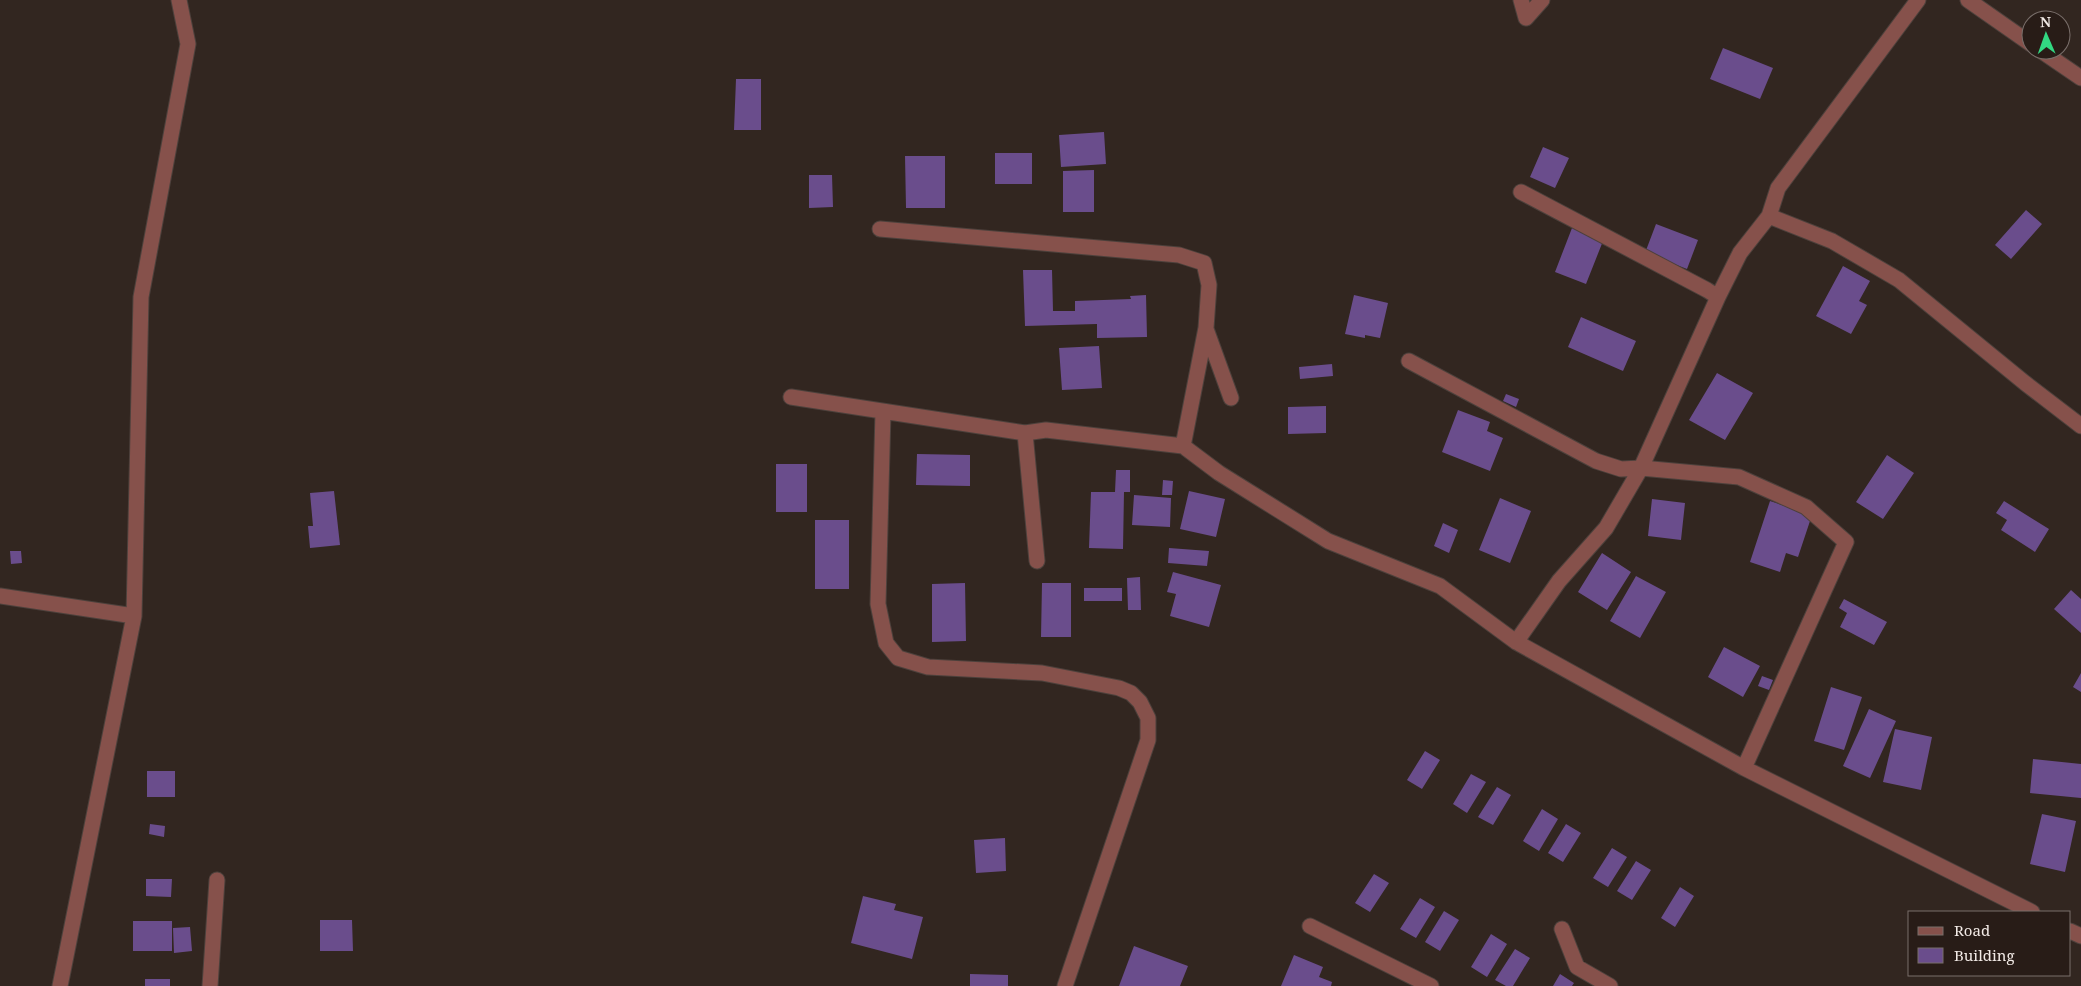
<svg xmlns="http://www.w3.org/2000/svg" width="2081" height="986" font-family="'Noto Serif',serif">
<style>
.building{fill:#6a4d8c}
.lines{fill:none;stroke-linecap:round;stroke-linejoin:round}
.street-casing{stroke:#4d413c;stroke-width:17}
.street{stroke:#86514b;stroke-width:15}
</style>
<rect width="100%" height="100%" fill="#322620"/>
<!-- building -->
<path class="building" d="M1723 48 1773 68 1760 99 1710 79Z
M736 79H761V130H734Z
M1104 132 1106 164 1061 167 1059 135Z
M1543 147 1569 158 1555 188 1530 177Z
M995 153H1032V184H995Z
M905 156H945V208H906Z
M1094 170V212H1063V171Z
M809 175H832L833 207 809 208Z
M2026 210 2042 224 2011 259 1995 245Z
M1656 224 1698 240 1687 269 1645 253Z
M1572 228 1603 241 1586 284 1555 272Z
M1843 266 1870 281 1859 301 1867 305 1851 334 1816 316Z
M1023 270H1052L1053 311H1075V301L1131 299 1130 296 1146 295 1147 337 1097 338V324L1025 326Z
M1354 295 1388 303 1380 338 1365 335V338L1345 334Z
M1581 317 1636 341 1623 371 1568 347Z
M1099 346 1102 388 1062 390 1059 348Z
M1332 364 1333 376 1300 379 1299 367Z
M1717 373 1753 393 1725 440 1689 420Z
M1506 394 1519 399 1516 407 1503 401Z
M1326 406V433L1288 434V407Z
M1458 410 1490 422 1487 431 1503 438 1490 471 1442 452Z
M917 454 970 455V486L916 485Z
M1887 455 1914 473 1883 519 1856 502Z
M776 464H807V512H776Z
M1116 470H1130V492H1115Z
M1163 480 1173 481 1172 495H1162Z
M334 491 340 545 310 548 308 526H313L310 493Z
M1189 491 1225 499 1216 537 1180 529Z
M1091 492H1124L1123 549 1089 548Z
M1134 495 1171 498 1170 527 1132 525Z
M1500 498 1531 511 1510 563 1479 550Z
M1652 499 1685 503 1681 540 1648 536Z
M1770 501 1812 515 1798 557 1786 553 1780 572 1750 562Z
M2004 501 2049 529 2035 552 2001 530 2007 520 1996 513Z
M815 520H849V589H815Z
M1443 523 1458 530 1449 553 1434 546Z
M1169 548 1209 551 1207 566 1168 563Z
M10 551H21L22 563 11 564Z
M1602 553 1631 572 1607 610 1578 592Z
M1173 572 1221 585 1209 627 1170 616 1176 594 1167 592Z
M1636 576 1666 592 1640 638 1610 621Z
M1140 577 1141 610H1128L1127 578Z
M965 583 966 641 932 642V584Z
M1042 583H1071V637H1041Z
M1084 588H1122V601H1084Z
M2071 590 2081 599V633L2054 609Z
M1844 599 1887 622 1874 645 1840 627 1847 613 1839 608Z
M1724 647 1760 666 1743 697 1708 677Z
M2081 673V692L2073 687Z
M1762 676 1773 680 1769 690 1758 686Z
M1831 687 1862 697 1844 750 1814 741Z
M1869 709 1896 721 1870 778 1843 766Z
M1895 729 1932 737 1921 790 1883 782Z
M1425 751 1440 760 1422 789 1407 780Z
M2033 759 2081 764V798L2030 793Z
M147 771H175V797H147Z
M1471 774 1486 782 1467 813 1453 804Z
M1497 787 1511 795 1493 825 1478 817Z
M1542 809 1558 819 1539 851 1523 841Z
M2042 814 2076 821 2065 872 2030 864Z
M150 824 165 826 164 837 149 834Z
M1566 824 1581 833 1563 862 1548 853Z
M1005 838 1006 871 976 873 974 840Z
M1612 848 1627 857 1608 887 1593 878Z
M1636 861 1651 870 1632 900 1617 891Z
M1374 874 1389 883 1370 912 1355 903Z
M146 879H172L171 897 146 896Z
M1680 887 1694 896 1675 927 1661 918Z
M863 896 896 904 894 910 923 917 912 959 851 943Z
M1420 898 1435 907 1416 938 1400 929Z
M1444 911 1459 920 1440 951 1425 942Z
M320 920H352L353 951H320Z
M133 921H172V951H133Z
M190 927 192 951 174 953 173 928Z
M1491 934 1507 944 1487 977 1471 967Z
M1134 946 1188 966 1180 986H1119Z
M1515 949 1530 958 1513 986H1506L1495 980Z
M1294 955 1323 967 1319 977 1332 982 1331 986H1281Z
M970 974 1008 975V986H970Z
M1560 974 1574 983 1572 986H1553Z
M145 979H170V986H145Z"/>
<g class="lines">
<!-- street casing -->
<g class="street-casing">
<path id="street" d="M1521 0 1526 18
M1968 0 2031 44
M1526 18 1542 0
M2040 50 2081 78
M1521 192 1707 290 1718 297
M1769 216 1832 241 1899 280 2025 383 2081 426
M880 229 1179 255 1204 263 1209 285 1206 328 1183 446
M1206 329 1231 398
M1409 361 1596 461 1621 469 1641 468 1739 477 1806 507 1846 542 1744 768
M791 397 1025 433 1046 430 1183 446 1219 473 1328 541 1440 586 1516 642 1744 768 2032 912
M883 412 878 604 886 643 898 658 928 667 1042 673 1119 688 1131 693 1140 702 1148 718V740L1065 986
M1025 433 1037 561
M0 596 134 616
M1516 642 1559 581 1606 528 1641 468 1718 297 1740 253 1769 216 1778 188 1918 0
M1310 926 1431 986
M1562 929 1577 967 1610 986
M2070 931 2081 936
M60 986 134 616 141 297 188 44 179 0
M210 986 217 880"/>
</g>
<!-- street -->
<use href="#street" class="street"/>
</g>
<!-- legend -->
<rect x="1908" y="911" width="162" height="65" fill="#281c17" stroke="#796e6a"/>
<rect x="1918" y="927" width="25" height="8" fill="#86514b" stroke="#796e6a"/>
<text x="1954" y="936" font-size="15" fill="#f2eae6">Road</text>
<rect x="1918" y="948" width="25" height="15" fill="#6a4d8c" stroke="#796e6a"/>
<text x="1954" y="961" font-size="15" fill="#f2eae6">Building</text>
<!-- north arrow -->
<g transform="translate(2046 35) rotate(358)"><circle r="24" fill="#281c17" stroke="#796e6a"/>
<path d="M0-4L9 19L0 12L-9 19Z" fill="#32d882"/>
<text y="-8" font-size="14" font-weight="bold" text-anchor="middle" fill="#f2eae6">N</text>
</g>
</svg>
